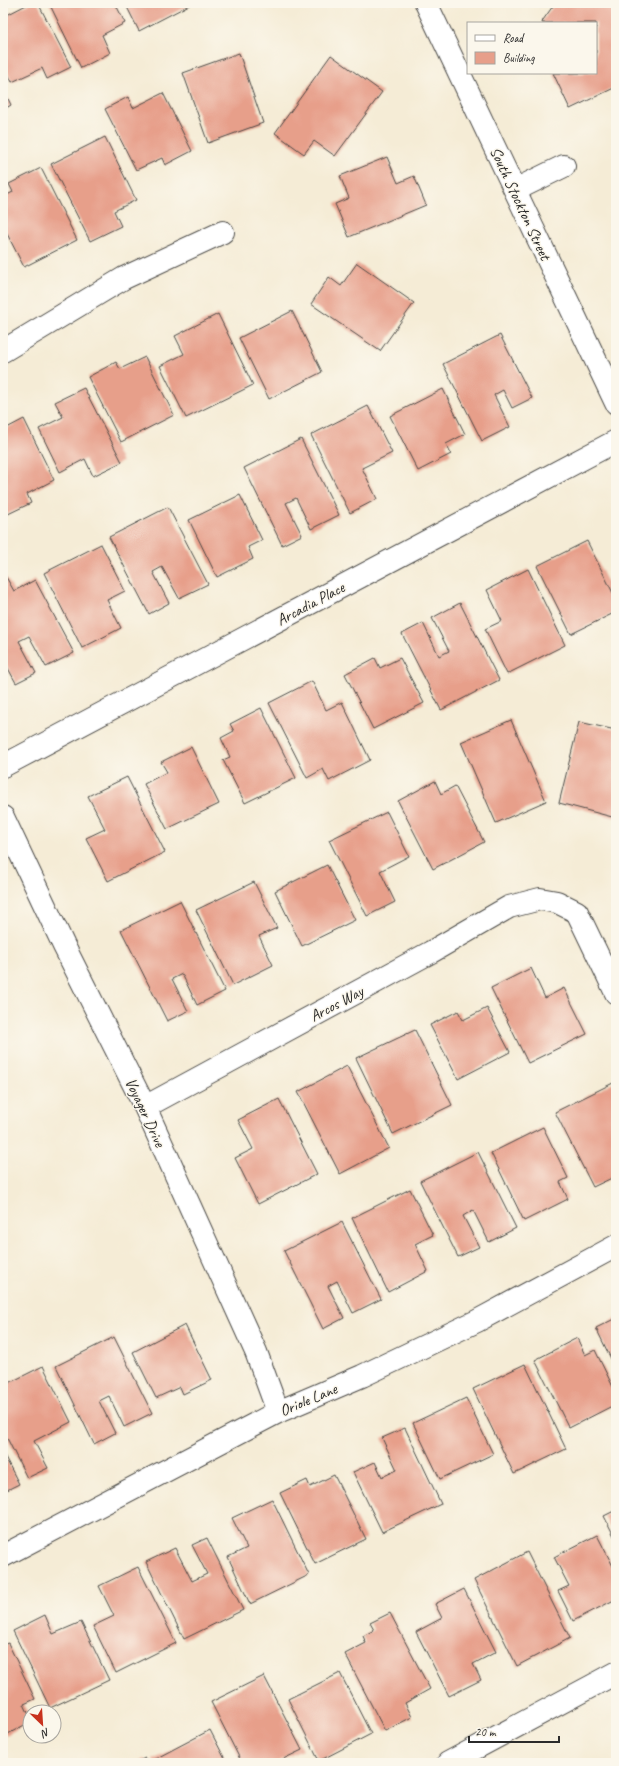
<svg xmlns="http://www.w3.org/2000/svg" width="619" height="1766" font-family="Caveat,sans-serif">
<style>
.building{fill:#e79f8a}
.lines{fill:none;stroke-linecap:round;stroke-linejoin:round}
.minor-casing{stroke:#494845;stroke-width:24}
.minor{stroke:#fff;stroke-width:22}
.labels{text-anchor:middle;stroke-width:3;stroke-linejoin:round;paint-order:stroke}
.street-label{font-size:16px;fill:#2b2b2b;stroke:#fbf7ec}
</style>
<rect width="100%" height="100%" fill="#fbf7ec"/>
<filter id="ink" filterUnits="userSpaceOnUse"><feTurbulence type="fractalNoise" baseFrequency=".025" numOctaves="2"/><feDisplacementMap in="SourceGraphic" scale="8" xChannelSelector="R" yChannelSelector="G"/><feConvolveMatrix kernelMatrix="1 2 1 2 8 2 1 2 1" color-interpolation-filters="sRGB"/></filter>
<filter id="wash" filterUnits="userSpaceOnUse"><feTurbulence type="fractalNoise" baseFrequency=".012" numOctaves="4" result="noise"/><feDisplacementMap in="SourceGraphic" scale="16" xChannelSelector="R" yChannelSelector="G"/><feGaussianBlur stdDeviation="0.9" result="paint"/><feColorMatrix in="noise" values="0 0 0 0 0 0 0 0 0 0 0 0 0 0 0 0 0 1.4 0 .05"/><feComposite in="paint" operator="in"/></filter>
<g filter="url(#wash)">
<rect width="100%" height="100%" fill="#f5ecd6"/>
<g id="blocks">
<!-- building -->
<path class="building" d="M30 3H38L71 67 47 79 42 68 12 82 3 64V17Z
M49 3H115L125 23 102 35 110 53 81 68Z
M125 3H193L139 31Z
M557 3H616V87L570 109 553 73H596V23H542L543 20 553 6Z
M239 53 263 123 208 143 183 73Z
M331 55 382 92 335 156 314 141 304 154 275 133Z
M3 88 11 105 3 110Z
M163 93 192 151 165 165 162 158 136 170 105 109 128 97 133 108Z
M105 137 136 200 114 211 121 226 90 241 51 164Z
M387 157 398 183 414 176 426 205 349 237 335 204 349 198 340 176Z
M41 168 77 240 24 267 3 226V197L13 192 9 184Z
M357 263 414 303 380 351 311 304 329 277 341 286Z
M292 311 322 372 269 399 239 338Z
M218 314 253 385 186 418 160 366 184 354 175 336Z
M500 335 532 398 512 408 503 390 494 395 510 427 482 441 443 364Z
M145 357 174 415 121 442 88 377 116 362 120 369Z
M84 388 122 462 93 476 85 459 60 472 39 429 63 417 55 402Z
M443 389 465 434 446 444 451 454 418 471 390 416Z
M368 406 392 453 362 468 377 499 350 513 311 435Z
M24 419 54 480 27 494 31 503 6 515 3 509V430Z
M301 439 339 515 311 529 296 498 286 503 302 535 282 545 244 468Z
M240 495 262 540 248 547 253 559 217 577 189 520Z
M168 507 208 584 179 598 162 567 153 572 169 603 149 614 109 537Z
M587 541 616 599V612L571 634 537 566Z
M101 544 125 591 107 600 121 628 82 648 44 573Z
M528 569 565 645 507 674 485 629 502 621 487 590Z
M6 577 14 591 35 580 74 653 46 667 29 636 19 641 36 673 16 683 3 659V579Z
M460 603 499 680 441 710 402 634 423 623 439 656 449 651 432 618Z
M375 658 380 668 400 658 424 703 373 729 345 674Z
M312 681 326 710 342 702 370 760 329 781 323 769 307 778 269 703Z
M261 708 296 778 245 803 223 760 230 757 221 738 234 731 230 724Z
M511 720 546 801 496 823 461 742Z
M579 722 616 730V818L559 803Z
M191 747 219 804 167 829 144 784 167 772 161 762Z
M127 777 165 852 108 881 86 838 105 829 88 796Z
M435 781 441 794 455 786 484 842 433 869 398 801Z
M387 812 409 856 380 871 395 902 367 916 329 840Z
M327 865 355 920 302 946 275 891Z
M254 882 277 928 259 936 273 965 233 985 196 910Z
M180 901 225 991 197 1005 182 974 172 979 188 1011 167 1021 121 930Z
M531 968 545 998 564 988 587 1034 528 1063 491 988Z
M487 1008 510 1052 458 1079 430 1025 458 1011 463 1020Z
M415 1030 452 1105 393 1134 356 1058Z
M347 1066 389 1148 340 1174 298 1092Z
M613 1083 616 1090V1176L593 1187 555 1112Z
M279 1099 317 1174 258 1204 235 1158 253 1149 238 1120Z
M543 1127 568 1178 560 1182 568 1199 524 1221 491 1153Z
M478 1152 516 1228 489 1242 473 1210 463 1216 479 1247 458 1257 420 1181Z
M410 1189 433 1235 415 1244 428 1271 388 1292 352 1218Z
M342 1222 381 1299 353 1313 337 1281 328 1286 344 1318 323 1329 284 1251Z
M616 1318V1369L596 1328Z
M185 1325 212 1380 183 1394 180 1387 156 1398 133 1352Z
M114 1337 152 1413 124 1427 109 1396 99 1401 115 1433 94 1444 56 1366Z
M577 1338 585 1355 595 1350 616 1393V1404L569 1428 535 1360Z
M525 1364 566 1449 514 1474 473 1389Z
M43 1366 71 1422 34 1441 48 1468 27 1478 3 1430V1386Z
M466 1398 493 1454 440 1479 413 1423Z
M405 1428 441 1504 382 1532 353 1472 375 1462 382 1477 397 1470 382 1438Z
M3 1453 19 1484 3 1492Z
M334 1475 366 1539 315 1564 280 1493 307 1480 310 1487Z
M272 1499 309 1575 250 1604 228 1557 247 1548 232 1518Z
M616 1510V1540L604 1516Z
M597 1535 616 1572V1599L573 1621 558 1591 569 1586 554 1557Z
M207 1538 243 1610 184 1639 146 1562 175 1548 192 1581 207 1574 192 1545Z
M527 1552 570 1638 517 1666 474 1580Z
M138 1567 176 1643 116 1673 93 1626 114 1616 99 1586Z
M464 1589 496 1652 473 1664 481 1680 449 1696 416 1632 442 1618 435 1604Z
M390 1613 430 1689 405 1703 412 1717 385 1731 345 1654 366 1643 363 1636 374 1630 370 1623Z
M45 1615 53 1634 81 1622 109 1680 50 1708 13 1631Z
M8 1643 35 1699 24 1704 30 1717V1722L6 1735 3 1729V1645Z
M340 1673 371 1734 319 1761 288 1699Z
M264 1676 302 1750 279 1761 280 1763H242L211 1702Z
M210 1730 227 1763H155L153 1760Z
M145 1758 147 1763H135Z"/>
</g>
</g>
<g filter="url(#ink)">
<use href="#blocks" fill-opacity="0" stroke="#494845" stroke-width="1"/>
<g class="lines">
<!-- minor casing -->
<g class="minor-casing">
<path id="minor" d="M426 3 616 403
M515 190 564 166
M3 351 124 278 223 232
M3 766 616 441
M3 817 64 946 145 1107 256 1352 278 1412
M145 1107 431 952 509 907 540 899 557 902 577 912 616 993
M3 1556 278 1412 362 1376 477 1321 616 1246
M448 1763 616 1673"/>
</g>
<!-- minor -->
<use href="#minor" class="minor"/>
</g>
</g>
<g class="labels">
<!-- street labels -->
<g class="street-label">
<text transform="translate(521 203) rotate(65)" y="6">South Stockton Street</text>
<text transform="translate(310 603) rotate(-28)" y="6">Arcadia Place</text>
<text transform="translate(336 1003) rotate(-28)" y="6">Arcos Way</text>
<text transform="translate(146 1112) rotate(65)" y="6">Voyager Drive</text>
<text transform="translate(308 1399) rotate(-23)" y="6">Oriole Lane</text>
</g>
</g>
<!-- margin -->
<rect width="619" height="1766" fill="none" stroke="#fbf7ec" stroke-width="16"/>
<!-- legend -->
<rect x="467" y="22" width="130" height="52" fill="#fbf7ec" stroke="#a8a59f"/>
<rect x="475" y="35" width="20" height="6" fill="#ffffff" stroke="#a8a59f"/>
<text x="503" y="42" font-size="12" fill="#2b2b2b">Road</text>
<rect x="475" y="52" width="20" height="12" fill="#e79f8a" stroke="#a8a59f"/>
<text x="503" y="62" font-size="12" fill="#2b2b2b">Building</text>
<!-- north arrow -->
<g transform="translate(42 1724) rotate(155)"><circle r="19" fill="#fbf7ec" stroke="#a8a59f"/>
<path d="M0-3L7 15L0 10L-7 15Z" fill="#c8321e"/>
<text y="-6" font-size="11" font-weight="bold" text-anchor="middle" fill="#2b2b2b">N</text>
</g>
<!-- scale -->
<path d="M469 1736v6h90v-6" fill="none" stroke="#2b2b2b" stroke-width="2"/>
<text x="475" y="1736" font-size="12" fill="#2b2b2b" stroke="#fbf7ec" stroke-width="3" paint-order="stroke">20 m</text>
</svg>
